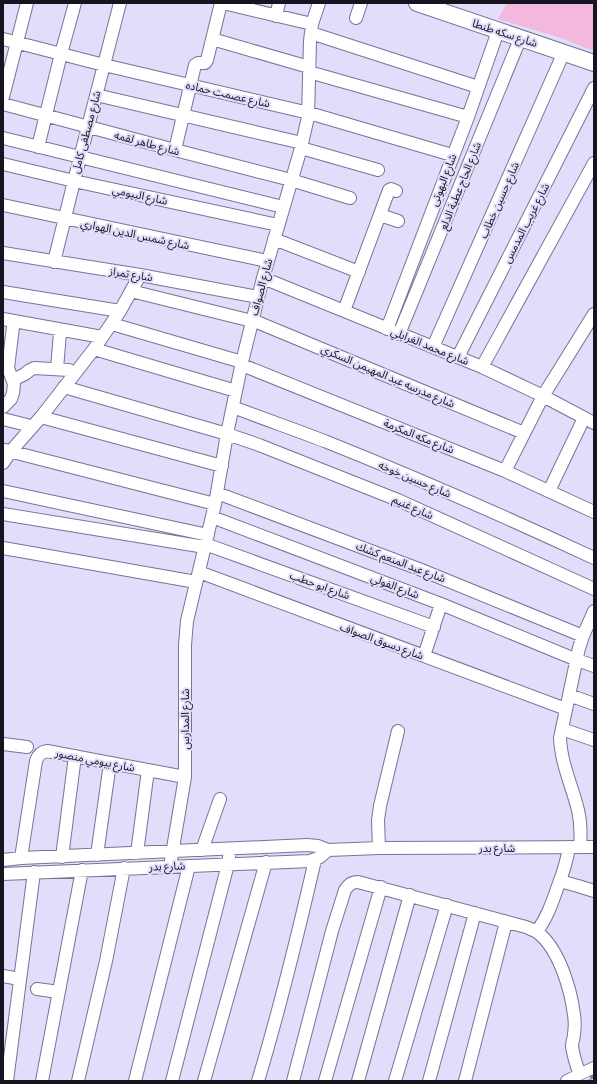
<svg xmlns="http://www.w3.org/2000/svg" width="597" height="1084" font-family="Barlow,'Noto Sans Arabic',sans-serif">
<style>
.green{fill:#f3b8de}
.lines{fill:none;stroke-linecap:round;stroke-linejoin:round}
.minor-casing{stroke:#777495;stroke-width:14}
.major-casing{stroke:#777495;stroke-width:18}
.minor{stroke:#fff;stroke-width:12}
.major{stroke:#fff;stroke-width:16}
.rail-casing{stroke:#7e7c92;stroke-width:4}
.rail{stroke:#e0defb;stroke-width:2.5;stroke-dasharray:8;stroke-linecap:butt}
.labels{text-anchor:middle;stroke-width:4;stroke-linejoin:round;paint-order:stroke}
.street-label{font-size:11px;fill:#161421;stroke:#e0defb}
</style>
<rect width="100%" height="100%" fill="#e0defb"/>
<!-- green -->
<path class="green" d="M507 3H594V51L558 37 498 19Z"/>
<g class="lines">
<!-- minor casing -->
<g class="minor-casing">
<path id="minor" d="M223 3 312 24
M276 16 279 3
M356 18 361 3
M311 33 478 87
M3 39 104 65 309 113 452 155
M212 39 309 67
M309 72 468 117
M96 95 302 143
M3 97 27 3
M3 104 175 150 291 180 350 198
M3 138 283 207
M38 147 61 54 75 3
M301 148 378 170
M175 150 195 65 198 63H205L207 60 221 3
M3 164 74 181 278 225
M3 205 267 261
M380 215 398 221
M274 239 359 272
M3 253 140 275 258 297
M54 262 74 181 120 3
M263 278 482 367 543 396 594 423
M131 291 252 321
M3 292 120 311
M344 311 389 190 391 189 396 191
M3 319 102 337
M252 320 524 433
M112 324 242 362
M387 329 468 117 498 31
M399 334 520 39
M433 347 564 52
M94 349 236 391
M458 357 594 88
M242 365 505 471 594 512
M482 367 594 163
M57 369 60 333
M13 380 25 374 30 370 34 368 69 370
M64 387 227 434 259 445 398 500 594 589
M3 407 11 399 13 393 14 384 8 368 13 327
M233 407C264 419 296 430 327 442 417 478 506 517 594 558
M41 417 222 466
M3 419 27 425
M5 450 215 504
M3 463 11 451 41 417 94 349 120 311 140 275
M505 471 543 396 594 314
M3 491 208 535
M549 491 584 418
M217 493 419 569 583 636
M3 514 205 547
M212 517 441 604 577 660 594 666
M205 544 434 627
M3 548 196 582
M199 572 566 709
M424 656 441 604
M569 695 594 704
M562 729 594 740
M3 744 27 747
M580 847C581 835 581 823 578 810 572 786 561 763 560 738L579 648 583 636 594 611
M379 848 378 820 380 806 398 731
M202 850 220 799
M137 853 148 770
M97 855 110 763
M62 857 75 756
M21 858 36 761C38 755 41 752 47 751L185 777
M3 860 21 858 307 845 318 846 328 850 379 848 594 847
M170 866 185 777V645L187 621 215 504 227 434 242 362 263 278 301 148 308 117 310 41 312 24 319 3
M3 874 310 861 320 857 328 850
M560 881 578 886 594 891
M537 931C547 918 552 903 558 886 563 873 567 861 569 847
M3 976 20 979
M37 989 59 992
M7 1081 34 872
M42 1081 82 870
M78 1081 106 961 124 868
M135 1081 189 866
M172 1081 228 864 229 857
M204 1081 266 862
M258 1081C280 1008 298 934 315 860
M293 1081 332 931 345 890C349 884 352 882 358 882L526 927C530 929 534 930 537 932 559 948 571 990 574 1015 575 1021 575 1027 574 1034 574 1038 572 1042 572 1046 573 1056 577 1066 580 1076
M325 1081 381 887
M358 1081 410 895
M395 1081 447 905
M429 1081 475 913
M465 1081 506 922
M567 1081 594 1068"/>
</g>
<!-- major casing -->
<g class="major-casing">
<path id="major" d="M417 3 594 63"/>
</g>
<!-- minor -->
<use href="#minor" class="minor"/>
<!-- major -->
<use href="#major" class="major"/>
<!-- rail casing -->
<g class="rail-casing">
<path id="rail" d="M583 1081 594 1076"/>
</g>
<!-- rail -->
<use href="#rail" class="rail"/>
</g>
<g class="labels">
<!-- street labels -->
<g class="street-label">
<text transform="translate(505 33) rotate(18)" y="4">شارع سكه طنطا</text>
<text transform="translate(228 94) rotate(13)" y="4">شارع عصمت حماده</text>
<text transform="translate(86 132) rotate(-75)" y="4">شارع مصطفى كامل</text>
<text transform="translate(147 143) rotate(15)" y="4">شارع طاهر لقمه</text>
<text transform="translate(443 180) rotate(-69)" y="4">شارع البهوتى</text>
<text transform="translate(460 186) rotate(-68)" y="4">شارع الحاج عطية الدلع</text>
<text transform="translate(140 195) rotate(12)" y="4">شارع البيومي</text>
<text transform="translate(499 200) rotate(-66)" y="4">شارع حسين خطاب</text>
<text transform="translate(526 223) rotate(-63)" y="4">شارع غريب المدمس</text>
<text transform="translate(135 234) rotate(12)" y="4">شارع شمس الدين الهواري</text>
<text transform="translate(131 274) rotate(9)" y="4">شارع تمراز</text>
<text transform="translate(261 287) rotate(-75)" y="4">شارع الصواف</text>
<text transform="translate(430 346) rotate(22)" y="4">شارع محمد الغرابلي</text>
<text transform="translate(388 376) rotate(23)" y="4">شارع مدرسه عبد المهيمن السكري</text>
<text transform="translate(419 436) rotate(22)" y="4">شارع مكه المكرمة</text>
<text transform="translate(415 479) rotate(23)" y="4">شارع حسين خوخه</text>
<text transform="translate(413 507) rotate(24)" y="4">شارع غنيم</text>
<text transform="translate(401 562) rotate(21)" y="4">شارع عبد المنعم كشك</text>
<text transform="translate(320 585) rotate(20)" y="4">شارع ابو حطب</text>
<text transform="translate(395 586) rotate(21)" y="4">شارع الفولي</text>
<text transform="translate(382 641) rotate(20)" y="4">شارع دسوق الصواف</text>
<text transform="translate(185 719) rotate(-90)" y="4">شارع المدارس</text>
<text transform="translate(95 760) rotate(11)" y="4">شارع بيومي منصور</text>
<text x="497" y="852">شارع بدر</text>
<text transform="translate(167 866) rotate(-2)" y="4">شارع بدر</text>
</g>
</g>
<!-- border -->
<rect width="597" height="1084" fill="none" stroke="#161421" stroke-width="8"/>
</svg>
